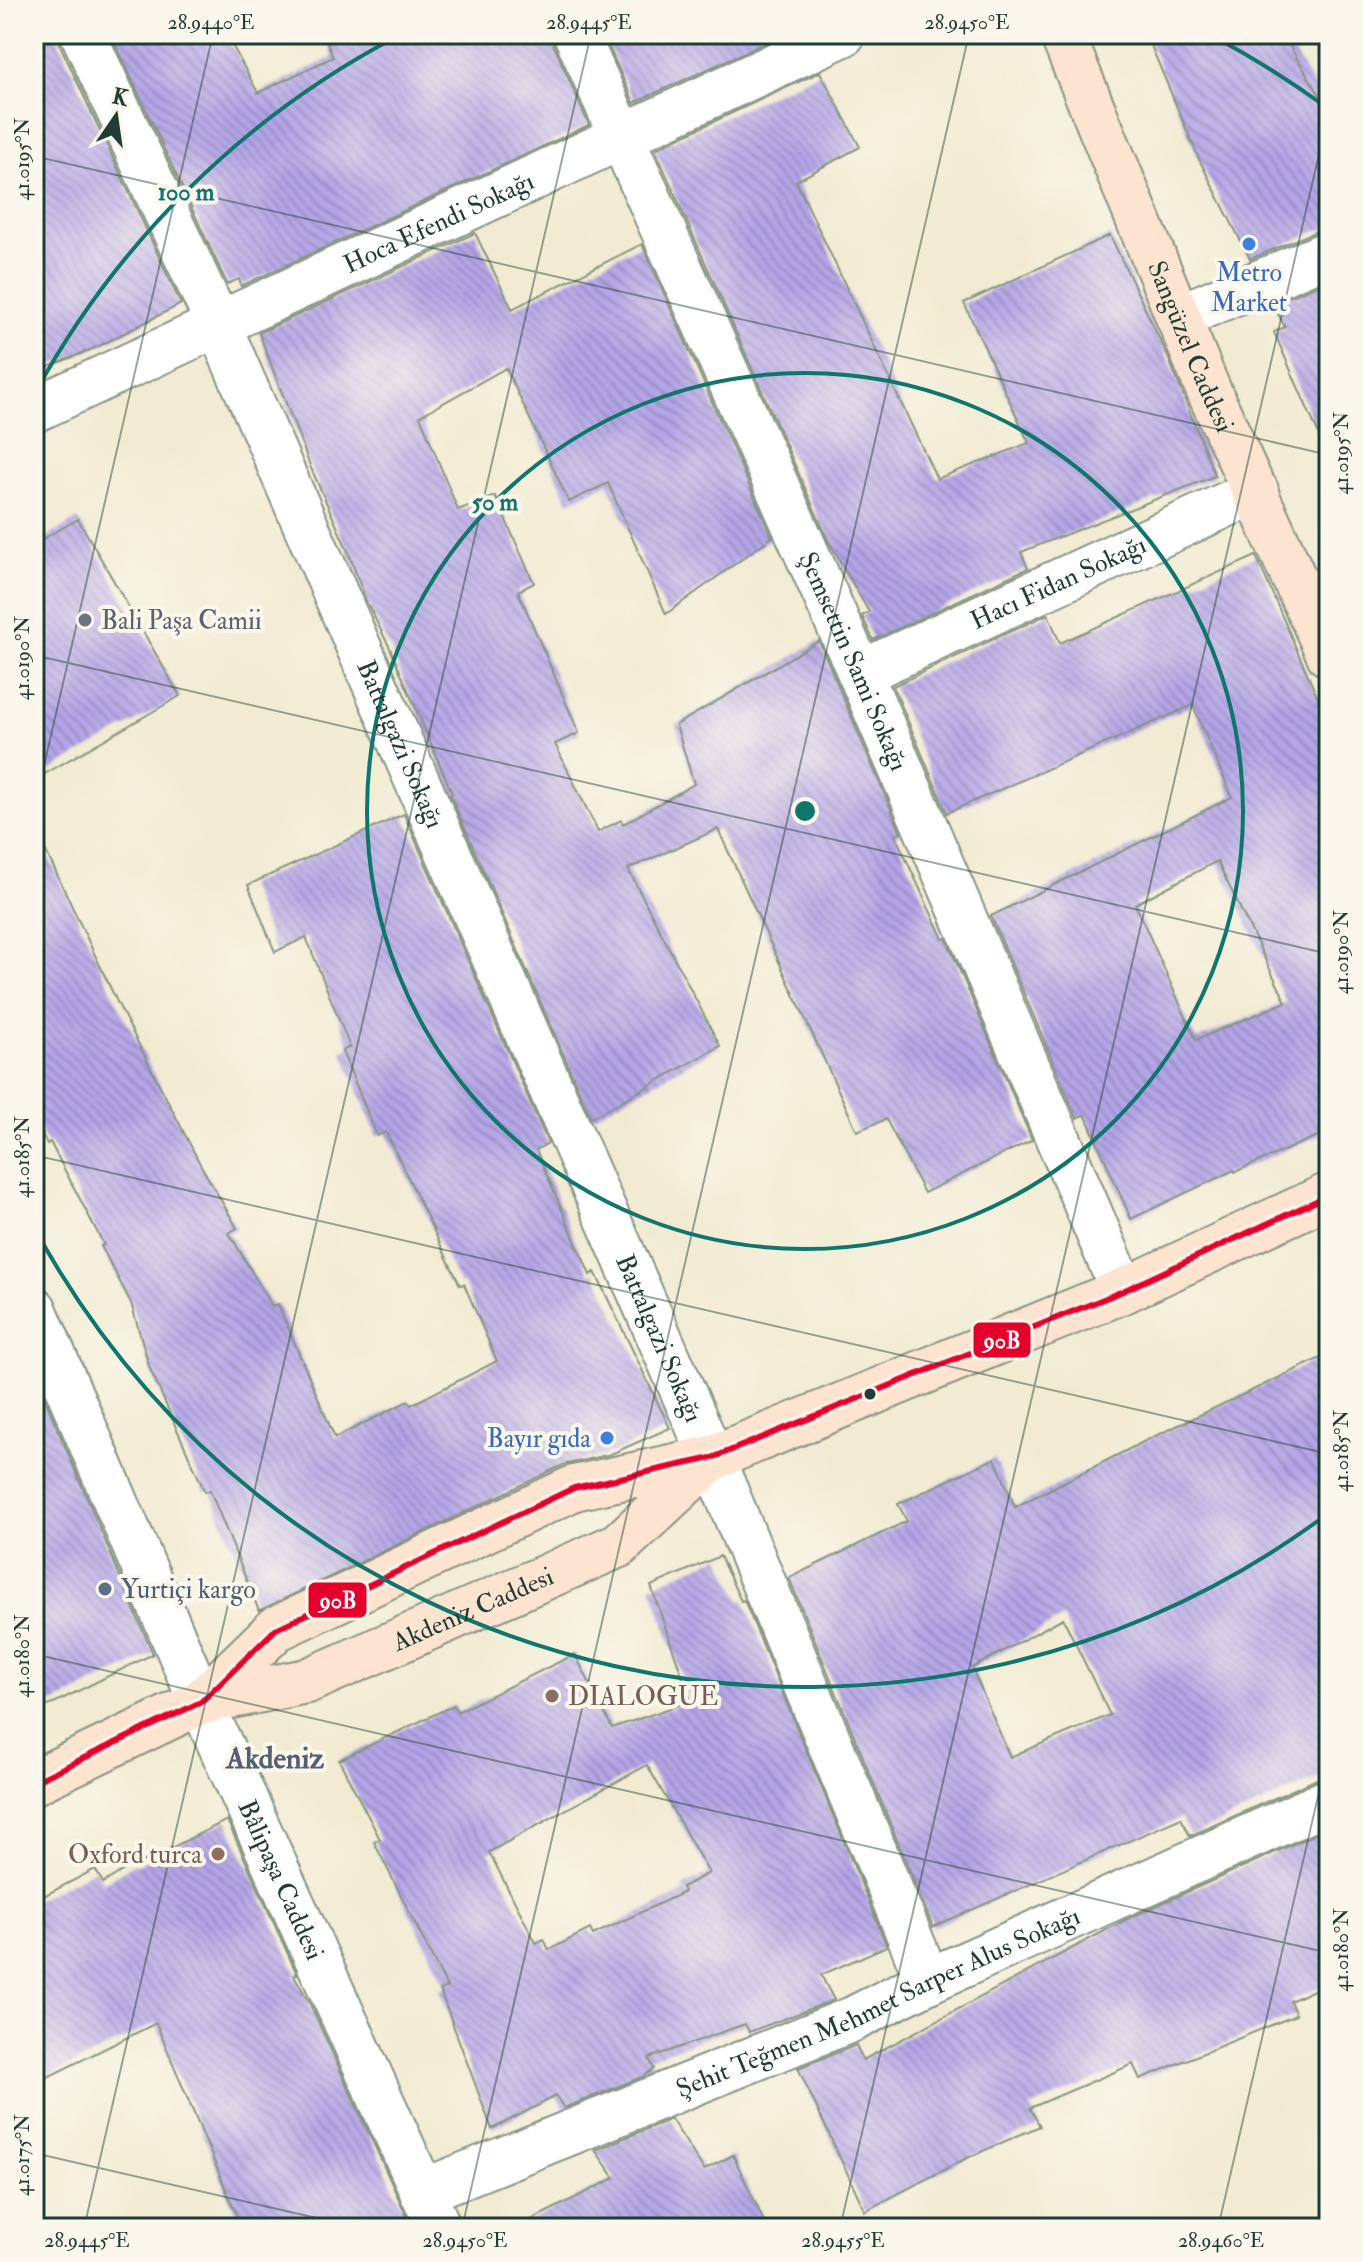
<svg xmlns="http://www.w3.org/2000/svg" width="1363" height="2262" font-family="'IM FELL Double Pica',serif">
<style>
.building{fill:url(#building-back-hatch);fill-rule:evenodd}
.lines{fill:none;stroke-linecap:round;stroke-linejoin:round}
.street-casing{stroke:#889483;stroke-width:48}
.secondary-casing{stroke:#889483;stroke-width:48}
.street{stroke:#fff;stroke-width:44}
.secondary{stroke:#fde4d1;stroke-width:44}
.bus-1-casing{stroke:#fbf7ec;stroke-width:12}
.bus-1{stroke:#e4002b;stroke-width:6}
.ticks{fill:none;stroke:#1f3d34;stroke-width:2;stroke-opacity:0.45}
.ring{fill:none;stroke:#0f766e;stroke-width:4}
.shop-dot{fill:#3f7fe0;stroke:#fbf7ec;stroke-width:3}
.worship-dot{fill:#6b7280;stroke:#fbf7ec;stroke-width:3}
.bus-dot{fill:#1f3d34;stroke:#fbf7ec;stroke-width:3}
.service-dot{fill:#5c6f8a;stroke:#fbf7ec;stroke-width:3}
.education-dot{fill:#8d6e63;stroke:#fbf7ec;stroke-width:3}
.labels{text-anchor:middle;stroke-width:8;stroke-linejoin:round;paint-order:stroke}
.street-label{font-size:26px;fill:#1f3d34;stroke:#fbf7ec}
.shop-label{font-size:26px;fill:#366cbe;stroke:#fbf7ec}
.worship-label{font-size:26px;fill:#5b616d;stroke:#fbf7ec;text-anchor:start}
.service-label{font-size:26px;fill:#4e5e75;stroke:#fbf7ec;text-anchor:start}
.education-label{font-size:26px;fill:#785e54;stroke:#fbf7ec;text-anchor:start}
.quarter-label{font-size:30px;font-weight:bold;fill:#536173;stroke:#fbf7ec}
.centre{fill:#0f766e;stroke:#fbf7ec;stroke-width:4}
.ring-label{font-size:24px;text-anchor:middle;font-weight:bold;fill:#0f766e;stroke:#fbf7ec;stroke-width:8;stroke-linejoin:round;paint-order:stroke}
.line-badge{stroke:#fbf7ec;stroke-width:3}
.badge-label{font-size:22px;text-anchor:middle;font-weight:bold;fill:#fff}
.neatline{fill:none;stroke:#1f3d34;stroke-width:3}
.ticks-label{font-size:20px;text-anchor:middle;fill:#1f3d34}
</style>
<defs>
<pattern id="building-back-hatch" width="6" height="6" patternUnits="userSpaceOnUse" patternTransform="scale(2)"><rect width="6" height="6" fill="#b4a5e7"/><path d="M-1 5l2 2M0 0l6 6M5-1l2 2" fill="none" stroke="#9288bc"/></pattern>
</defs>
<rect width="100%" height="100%" fill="#fbf7ec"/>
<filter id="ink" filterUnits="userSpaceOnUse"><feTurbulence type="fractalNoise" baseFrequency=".0125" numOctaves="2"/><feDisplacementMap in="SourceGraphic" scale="16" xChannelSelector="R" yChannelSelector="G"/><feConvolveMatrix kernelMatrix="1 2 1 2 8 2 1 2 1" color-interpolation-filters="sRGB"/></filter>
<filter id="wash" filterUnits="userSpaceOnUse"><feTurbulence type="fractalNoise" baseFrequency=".006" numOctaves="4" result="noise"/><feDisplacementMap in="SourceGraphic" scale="32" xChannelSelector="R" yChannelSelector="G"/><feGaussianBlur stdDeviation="1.8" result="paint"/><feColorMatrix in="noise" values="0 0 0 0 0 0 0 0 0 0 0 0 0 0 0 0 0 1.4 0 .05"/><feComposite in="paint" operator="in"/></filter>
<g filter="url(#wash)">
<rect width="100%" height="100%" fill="#f1ebd2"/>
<g id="blocks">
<!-- building -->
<path class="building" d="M34 34H58L60 45 181 304 97 347 34 373Z
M111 34H226L258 93 333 57 323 34H551L553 44 589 125 241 286 239 279 227 284Z
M603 34H784L634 103Z
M1146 34H1282L1329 110V229L1319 230 1250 259 1199 159Z
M820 72 860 147 796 181 937 479 1029 443 964 303 1110 235 1168 357 1215 476 1021 552 1028 568 873 640 862 616 869 612 828 540 655 149Z
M475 233 512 309 642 244 772 537 666 614 608 483 569 502 506 368 420 416 458 510 495 496 534 583 518 591 579 733 555 744 598 832 621 820 623 824 694 784 676 725 819 641 901 833 895 835 943 939 946 938 1032 1140 924 1193 886 1119 857 1131 718 829 628 869 720 1046 591 1118 450 794 452 793 390 648 366 601 348 551 311 468 259 333Z
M1329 280V458L1274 332 1285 327 1273 304Z
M78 519 180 696 34 780V544Z
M1256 556 1329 724V1131L1235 1172 1234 1170 1131 1219 1085 1114 1077 1118 991 916 1232 797 1193 705 947 813 893 686 1048 614 1060 643ZM1217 861 1286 1002 1196 1040 1135 904Z
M404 814 548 1143 536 1150 590 1275 595 1272 670 1428 611 1454 563 1465 259 1611 210 1490 205 1492 150 1369 131 1303 101 1246 104 1245 50 1142 47 1144 34 1118V826L119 1006 200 1164 237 1228 229 1233 272 1306 278 1304 335 1438 408 1401 411 1405 497 1361 464 1284 460 1285 386 1132 377 1136 342 1051 350 1047 306 937 275 952 248 885Z
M1329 1354V1776L1319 1778 1190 1836 1181 1818 933 1927 789 1578 907 1521 898 1504 995 1458 1015 1507 1145 1441ZM1063 1618 1110 1715 1010 1757 972 1668Z
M34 1373 153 1654 34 1713Z
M720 1556 741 1601 744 1600 887 1946 821 1975 834 2000 749 2032 745 2024 649 2058 654 2069 642 2077 564 2108 556 2096 492 2129 440 1990 447 1987 374 1842 380 1839 339 1760 454 1705 457 1712 575 1654 612 1728 691 1701 651 1586ZM647 1765 709 1873 682 1887 684 1892 593 1935 590 1929 549 1950 544 1939 536 1943 489 1852Z
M227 1820 297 1974 294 1975 310 2004 412 2228H242L156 2023 34 2084V1901L95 1869 103 1883 135 1863 137 1865Z
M1329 1828V1983L1290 2001 1296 2015 1140 2079 1133 2064 1030 2108 1040 2126 967 2158 865 2211 798 2068 856 2045 863 2060 1125 1920Z
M671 2119 704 2170 733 2155 767 2228H515L615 2178 595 2150Z"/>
</g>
</g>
<g filter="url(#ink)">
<use href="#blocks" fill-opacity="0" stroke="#889483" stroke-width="2"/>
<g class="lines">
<!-- street casing -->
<g class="street-casing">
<g id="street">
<path id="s1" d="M83 34 218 324 712 1458 928 1981"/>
<path id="s2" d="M576 34 860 673 1123 1291"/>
<path d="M1178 317 1329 253"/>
<path id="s3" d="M34 410 843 34"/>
<path id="s4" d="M860 673 1256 491"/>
<path id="s5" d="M34 1309 201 1702 439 2228"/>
<path id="s6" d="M422 2192 853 2019 928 1981 1329 1801"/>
</g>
</g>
<!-- secondary casing -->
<g class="secondary-casing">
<g id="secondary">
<path id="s7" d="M1062 34 1207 387 1329 655"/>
<path d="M201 1702 276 1629 574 1488 712 1458 1123 1291 1329 1195"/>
<path id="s8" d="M34 1782 201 1702 307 1681 619 1545 712 1458"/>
</g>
</g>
<!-- street -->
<use href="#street" class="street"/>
<!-- secondary -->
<use href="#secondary" class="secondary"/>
<!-- bus-1 casing -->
<g class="bus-1-casing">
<path id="bus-1" d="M34 1782 201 1702 276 1629 574 1488 712 1458 1123 1291 1329 1195"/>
</g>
<!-- bus-1 -->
<use href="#bus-1" class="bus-1"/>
</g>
</g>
<!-- ticks -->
<path class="ticks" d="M34 156 1329 455M34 655 1329 954M34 809 213 34M34 1155 1329 1454M34 1654 1329 1953M34 2153 360 2228M84 2228 591 34M462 2228 969 34M840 2228 1329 111M1218 2228 1329 1749"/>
<!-- distance rings -->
<g class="ring">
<circle cx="805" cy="811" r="438"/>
<path d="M1326 1515A876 876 0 0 1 35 1229M35 393A876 876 0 0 1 394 38M1216 38A876 876 0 0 1 1326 107"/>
</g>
<!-- markers -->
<g class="shop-dot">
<circle cx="1249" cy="244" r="8"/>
<circle cx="607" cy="1438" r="8"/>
</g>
<circle class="worship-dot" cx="85" cy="620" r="8"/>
<circle class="bus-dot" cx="870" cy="1394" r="7"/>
<circle class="service-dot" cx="105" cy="1589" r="8"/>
<g class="education-dot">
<circle cx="552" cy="1696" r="8"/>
<circle cx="218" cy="1854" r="8"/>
</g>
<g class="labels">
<!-- street labels -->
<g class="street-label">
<text dy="9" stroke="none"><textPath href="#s3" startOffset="446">Hoca Efendi Sokağı</textPath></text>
<text dy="9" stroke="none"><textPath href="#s7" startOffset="338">Sangüzel Caddesi</textPath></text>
<text dy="9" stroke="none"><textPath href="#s4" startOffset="218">Hacı Fidan Sokağı</textPath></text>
<text dy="9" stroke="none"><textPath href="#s2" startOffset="686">Şemsettin Sami Sokağı</textPath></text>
<text dy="9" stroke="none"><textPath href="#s1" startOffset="778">Battalgazi Sokağı</textPath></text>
<text dy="9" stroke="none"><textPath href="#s1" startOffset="1426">Battalgazi Sokağı</textPath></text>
<text dy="9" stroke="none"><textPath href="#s8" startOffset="474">Akdeniz Caddesi</textPath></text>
<text dy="9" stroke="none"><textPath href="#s5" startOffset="622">Bâlipaşa Caddesi</textPath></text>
<text dy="9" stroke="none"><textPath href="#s6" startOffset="494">Şehit Teğmen Mehmet Sarper Alus Sokağı</textPath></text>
</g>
<!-- shop labels -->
<g class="shop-label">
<text x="1249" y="281">Metro<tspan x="1249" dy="30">Market</tspan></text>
<text x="591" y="1447" text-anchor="end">Bayır gıda</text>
</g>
<!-- worship labels -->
<g class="worship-label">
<text x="101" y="629">Bali Paşa Camii</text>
</g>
<!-- service labels -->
<g class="service-label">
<text x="121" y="1598">Yurtiçi kargo</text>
</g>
<!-- education labels -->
<g class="education-label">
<text x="568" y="1705">DIALOGUE</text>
<text x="202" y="1863" text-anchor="end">Oxford turca</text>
</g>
<!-- quarter labels -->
<g class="quarter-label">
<text x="275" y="1768">Akdeniz</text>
</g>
</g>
<circle cx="805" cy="811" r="12" class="centre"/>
<g class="ring-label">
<text x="186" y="200">100 m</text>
<text x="495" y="510">50 m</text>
</g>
<g class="line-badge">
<rect x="972" y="1321" width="60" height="38" rx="8" fill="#e4002b"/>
<rect x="307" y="1581" width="61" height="38" rx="8" fill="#e4002b"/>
</g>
<g class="badge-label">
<text x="1002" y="1348">90B</text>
<text x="338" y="1608">90B</text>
</g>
<!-- margin -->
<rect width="1363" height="2262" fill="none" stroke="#fbf7ec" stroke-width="88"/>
<!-- north arrow -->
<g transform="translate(116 116) rotate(13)" stroke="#fbf7ec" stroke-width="6" paint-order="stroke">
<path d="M0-6L14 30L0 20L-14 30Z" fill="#1f3d34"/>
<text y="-12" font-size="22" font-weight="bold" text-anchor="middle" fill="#1f3d34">K</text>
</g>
<rect x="44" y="44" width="1275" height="2174" class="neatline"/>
<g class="ticks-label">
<text x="211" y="29">28.9440°E</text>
<text x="589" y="29">28.9445°E</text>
<text x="967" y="29">28.9450°E</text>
<text transform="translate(22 159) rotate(-90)" y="7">41.0195°N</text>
<text transform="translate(1341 453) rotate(-90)" y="7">41.0195°N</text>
<text transform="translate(22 658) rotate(-90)" y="7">41.0190°N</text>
<text transform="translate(1341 952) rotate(-90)" y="7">41.0190°N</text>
<text transform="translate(22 1157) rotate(-90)" y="7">41.0185°N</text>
<text transform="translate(1341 1451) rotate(-90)" y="7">41.0185°N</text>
<text transform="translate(22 1656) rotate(-90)" y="7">41.0180°N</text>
<text transform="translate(1341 1950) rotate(-90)" y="7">41.0180°N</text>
<text transform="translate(22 2155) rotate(-90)" y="7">41.0175°N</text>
<text x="87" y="2247">28.9445°E</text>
<text x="465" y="2247">28.9450°E</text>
<text x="843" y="2247">28.9455°E</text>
<text x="1221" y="2247">28.9460°E</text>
</g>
</svg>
